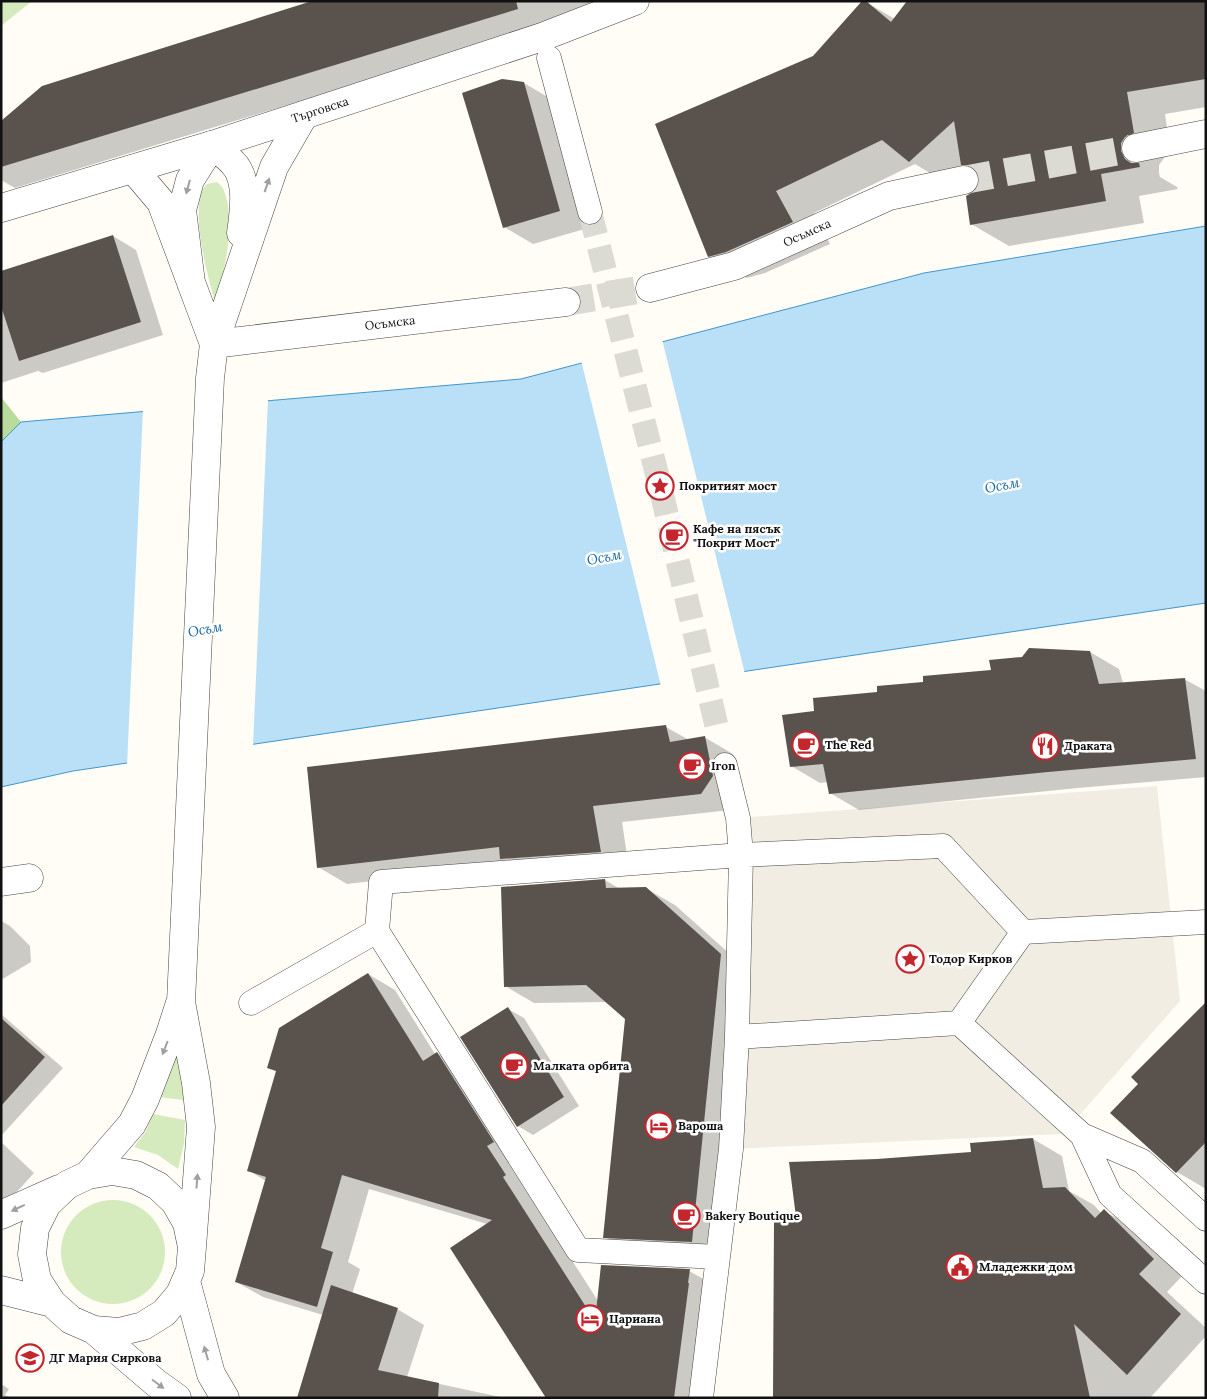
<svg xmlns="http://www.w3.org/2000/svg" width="1207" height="1399" font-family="Lora,serif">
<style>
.green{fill:#d5ebbd}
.forest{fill:#b9dc9c}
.plaza{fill:#f1ede2}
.water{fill:#b9e0f7;stroke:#3f96cf}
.pier{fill:#fffdf5}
.shadow{fill:#0003}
.building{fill:#5a524d}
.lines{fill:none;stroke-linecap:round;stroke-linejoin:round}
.pedestrian-tunnel{stroke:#dbdad3;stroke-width:24;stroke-dasharray:24 12;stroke-linecap:butt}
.minor-tunnel{stroke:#dbdad3;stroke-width:28;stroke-dasharray:28 14;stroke-linecap:butt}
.pedestrian-casing{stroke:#444;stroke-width:25}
.minor-casing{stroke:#444;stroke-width:29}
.tertiary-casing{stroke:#444;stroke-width:29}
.pedestrian{stroke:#fff;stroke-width:24}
.minor{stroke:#fff;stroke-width:28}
.tertiary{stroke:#fff;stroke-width:28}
.oneway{fill:#a0a0a0}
.labels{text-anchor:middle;stroke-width:5;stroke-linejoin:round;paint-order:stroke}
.street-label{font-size:12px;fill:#111;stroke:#fff}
.poi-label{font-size:12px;font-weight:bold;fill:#111;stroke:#fff;text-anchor:start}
.water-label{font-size:14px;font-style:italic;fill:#1768a6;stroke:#fff}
</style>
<rect width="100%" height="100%" fill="#fffdf5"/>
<!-- green -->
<path class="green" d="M1 1H32L1 26Z
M217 182C220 185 223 187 224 191 236 221 225 272 215 302 207 273 193 222 201 193 202 190 204 187 207 184Z
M178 1045 184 1100 158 1097Z
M153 1114 185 1120 184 1144 178 1169 158 1155 134 1147 146 1131Z
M61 1252a52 52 0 1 1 104 0a52 52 0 1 1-104 0Z"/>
<!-- forest -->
<path class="forest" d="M1 397 21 422 1 442Z"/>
<!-- plaza -->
<path class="plaza" d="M1157 786 1180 1001 1063 1134 731 1149 738 818Z"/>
<!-- water -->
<path class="water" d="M1206 226V603L73 771 1 787V442L21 422 521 379 924 273Z"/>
<!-- pier -->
<path class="pier" d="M662 339 745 674 661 686 581 360Z
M268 399 253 747 127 766 143 409Z"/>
<!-- shadow -->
<path class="shadow" d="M316 1H608L550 25 15 188 1 180V122Z
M864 1 895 19 1206 1V107L1165 114 1171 154 1164 158 1159 165V173L1160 177 1177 187 1178 189 1139 196 1144 223 1009 246 971 224 976 192 980 185 979 173 967 166 948 184 915 164 814 213 830 244 765 273 747 278 709 256 814 57Z
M524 83 553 100 588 228 533 244 504 227Z
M113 236 136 250 163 335 43 373 38 371 1 383V272Z
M1090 652 1119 669 1123 683 1184 679 1206 691V777L1078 788 859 810 830 793 828 782 820 783 791 766 816 712 879 694 925 683 992 672Z
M666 727 689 740 704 737 733 754 742 793 730 810 622 822 629 868 512 865 347 884 318 867Z
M605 880 620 889 645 888 675 905 749 971 721 1258 634 1254 605 1237 626 1019 607 1002 534 1003 505 986Z
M1 921 10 926 30 946 31 962 1 980Z
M368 974 395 990 435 1054 437 1053 464 1069 529 1193 598 1301 689 1271 716 1286 703 1398H548L487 1224 369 1189 348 1262 360 1269 352 1294 397 1309 424 1325 407 1377 505 1398H298L323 1315 263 1297 236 1282 266 1181 248 1170 277 1072 269 1067Z
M508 1009 524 1018 579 1106 533 1135 518 1126Z
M1 1014 63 1068 1 1136Z
M1206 1015V1189L1177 1172 1112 1113Z
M1033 1139 1062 1156 1069 1191 1094 1205 1101 1213 1104 1211 1133 1227 1182 1276 1167 1292 1206 1328V1336L1150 1398H774L798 1218 877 1161 972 1153Z
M1 1142 34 1173 4 1206 1 1204Z
M1 1384 9 1389 5 1395 10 1398H1Z"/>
<!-- building -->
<path class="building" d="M312 1H516L518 9 1 167V121L42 86Z
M862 1H866L891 22 907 1H1206V79L1127 92 1134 133 1125 137 1121 143V151L1125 159 1131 163H1139L1140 167 1101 174 1106 201 970 225 966 196 975 191 979 184V177L975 169 969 165H961L954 121 909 162 882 140 776 191 793 222 726 252 708 257 655 124 813 56Z
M502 79 524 82 560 211 503 228 462 93Z
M113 235 141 322 19 361 1 306V271Z
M1029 648 1090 651 1099 684 1185 678 1196 759 1048 772 829 794 823 764 790 767 782 715 814 711 813 698 877 692V686L923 682V676L991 670 989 660 1022 657Z
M666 725 670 742 705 736 713 776 701 794 593 806 601 852 500 859 499 847 317 868 307 767Z
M605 879 606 888 646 887 721 954 692 1242 603 1238 625 1019 586 985 504 987 501 887Z
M368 973 423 1061 437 1052 494 1142 487 1146 506 1175 503 1177 595 1321 601 1265 690 1269 688 1283H689L674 1398H546L450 1248 492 1220 342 1175 321 1248 333 1252 317 1307 235 1282 266 1177 247 1171 276 1071 267 1068 279 1028Z
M1206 1002V1142L1176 1173 1110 1113 1138 1084 1131 1077Z
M508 1007 564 1097 517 1127 460 1037Z
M1 1018 45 1057 1 1106Z
M1033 1138 1043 1188 1065 1187 1095 1218 1104 1209 1154 1259 1139 1274 1181 1314 1127 1375 1074 1324 1090 1398H773L774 1221 796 1217 789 1162 877 1159 971 1152 970 1143Z
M331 1285 398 1308 378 1370 439 1383 438 1398H297Z"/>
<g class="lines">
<!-- pedestrian-tunnel -->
<path class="pedestrian-tunnel" d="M590 212 660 486 717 728"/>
<!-- minor-tunnel -->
<path class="minor-tunnel" d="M964 180 1136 148
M566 302 650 288"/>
<!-- pedestrian casing -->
<g class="pedestrian-casing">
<path id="pedestrian" d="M549 58 590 212
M251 1003 377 931
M959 1023 1082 1135 1142 1161 1206 1219
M737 1037 959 1023 1023 932
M1082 1135 1110 1195 1206 1282
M718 1257 578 1250 377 931 381 882 741 855 943 846 1023 932 1206 922
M701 1398 731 1149 737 1037 741 855 738 818 725 765"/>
</g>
<!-- minor casing -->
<g class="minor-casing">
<path id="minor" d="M1136 148 1206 134
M133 169 161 202 214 344
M191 283 182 210 190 180 212 145C219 151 227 156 233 163 249 179 244 212 241 233
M650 288 734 266 889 196 964 180
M214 344 566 302
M1 882 29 878
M88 1175 132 1124 145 1099 170 1034 180 1003
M1 1215 59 1189
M192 1247 201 1127 196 1083 181 1002 210 378 214 344 274 167 304 115
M186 1281 211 1374 225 1398
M1 1290 52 1303 71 1320 94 1330 119 1332 143 1326 164 1313 180 1294 190 1271 192 1247 187 1223 175 1202 158 1186 136 1175 112 1171 88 1175 67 1185 47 1204 35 1228 32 1254 37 1280 52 1303
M94 1330 156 1383 177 1398"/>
</g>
<!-- tertiary casing -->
<g class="tertiary-casing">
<path id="tertiary" d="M1 208 212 145 542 37 635 1"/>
</g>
<!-- pedestrian -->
<use href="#pedestrian" class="pedestrian"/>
<!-- minor -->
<use href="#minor" class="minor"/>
<!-- tertiary -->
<use href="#tertiary" class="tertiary"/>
</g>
<!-- one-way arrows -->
<defs><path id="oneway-solid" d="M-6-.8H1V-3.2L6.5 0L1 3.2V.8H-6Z" transform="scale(1.25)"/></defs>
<g class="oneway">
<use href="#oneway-solid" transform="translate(267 185) rotate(-71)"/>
<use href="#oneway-solid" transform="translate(188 187) rotate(105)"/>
<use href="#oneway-solid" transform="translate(165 1048) rotate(111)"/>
<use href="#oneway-solid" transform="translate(197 1181) rotate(-86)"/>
<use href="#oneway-solid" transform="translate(18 1208) rotate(155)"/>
<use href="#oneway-solid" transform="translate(206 1353) rotate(-106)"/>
<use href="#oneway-solid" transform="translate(158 1384) rotate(37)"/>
</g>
<!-- icons -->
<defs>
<g id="sight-ring" transform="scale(1.4375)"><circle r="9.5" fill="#fff" stroke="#c4262e" stroke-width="1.5"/><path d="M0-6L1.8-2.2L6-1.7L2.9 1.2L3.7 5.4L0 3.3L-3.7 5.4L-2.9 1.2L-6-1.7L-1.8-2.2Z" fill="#c4262e"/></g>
<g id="cafe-ring" transform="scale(1.4375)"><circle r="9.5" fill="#fff" stroke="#c4262e" stroke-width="1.5"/><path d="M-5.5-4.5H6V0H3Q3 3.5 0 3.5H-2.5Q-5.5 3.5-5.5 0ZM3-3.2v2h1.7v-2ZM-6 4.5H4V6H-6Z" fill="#c4262e"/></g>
<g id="restaurant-ring" transform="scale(1.4375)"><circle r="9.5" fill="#fff" stroke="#c4262e" stroke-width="1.5"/><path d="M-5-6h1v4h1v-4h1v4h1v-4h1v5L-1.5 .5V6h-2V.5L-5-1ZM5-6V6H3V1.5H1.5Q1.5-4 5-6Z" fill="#c4262e"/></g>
<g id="hotel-ring" transform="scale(1.4375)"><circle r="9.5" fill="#fff" stroke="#c4262e" stroke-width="1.5"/><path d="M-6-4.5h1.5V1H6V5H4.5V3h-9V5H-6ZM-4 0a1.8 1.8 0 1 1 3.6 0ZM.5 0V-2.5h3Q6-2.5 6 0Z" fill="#c4262e"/></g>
<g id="civic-ring" transform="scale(1.4375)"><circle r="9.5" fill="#fff" stroke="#c4262e" stroke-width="1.5"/><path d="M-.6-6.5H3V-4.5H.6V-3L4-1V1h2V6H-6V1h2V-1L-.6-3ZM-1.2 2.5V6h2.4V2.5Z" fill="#c4262e"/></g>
<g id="school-ring" transform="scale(1.4375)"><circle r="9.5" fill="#fff" stroke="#c4262e" stroke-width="1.5"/><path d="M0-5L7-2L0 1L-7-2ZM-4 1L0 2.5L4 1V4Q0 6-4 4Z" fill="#c4262e"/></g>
</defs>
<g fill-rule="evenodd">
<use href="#sight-ring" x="660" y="486"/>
<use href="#cafe-ring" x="674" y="536"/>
<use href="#cafe-ring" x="806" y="745"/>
<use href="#restaurant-ring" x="1045" y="746"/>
<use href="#cafe-ring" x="692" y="766"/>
<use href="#sight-ring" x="910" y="959"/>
<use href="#cafe-ring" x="514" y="1066"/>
<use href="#hotel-ring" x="659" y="1126"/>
<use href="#cafe-ring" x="686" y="1216"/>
<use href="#civic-ring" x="960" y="1267"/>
<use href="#hotel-ring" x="590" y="1319"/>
<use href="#school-ring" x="30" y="1358"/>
</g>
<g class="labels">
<!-- street labels -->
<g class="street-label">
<text transform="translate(320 110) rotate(-18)" y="4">Търговска</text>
<text transform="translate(807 233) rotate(-24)" y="4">Осъмска</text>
<text transform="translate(390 323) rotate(-7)" y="4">Осъмска</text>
</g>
<!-- poi labels -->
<g class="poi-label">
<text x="679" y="490">Покритият мост</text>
<text x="693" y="533">Кафе на пясък<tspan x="693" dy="14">"Покрит Мост"</tspan></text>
<text x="825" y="749">The Red</text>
<text x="1064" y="750">Драката</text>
<text x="711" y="770">Iron</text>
<text x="929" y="963">Тодор Кирков</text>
<text x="533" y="1070">Малката орбита</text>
<text x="678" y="1130">Вароша</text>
<text x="705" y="1220">Bakery Boutique</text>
<text x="979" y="1271">Младежки дом</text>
<text x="609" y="1323">Цариана</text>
<text x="49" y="1362">ДГ Мария Сиркова</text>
</g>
<!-- water labels -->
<g class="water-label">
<text transform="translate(1002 485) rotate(-10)" y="5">Осъм</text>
<text transform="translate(604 557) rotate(-10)" y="5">Осъм</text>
<text transform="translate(205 629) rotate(-10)" y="5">Осъм</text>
</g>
</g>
<!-- border -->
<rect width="1207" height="1399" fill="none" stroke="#111111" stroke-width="5"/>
</svg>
